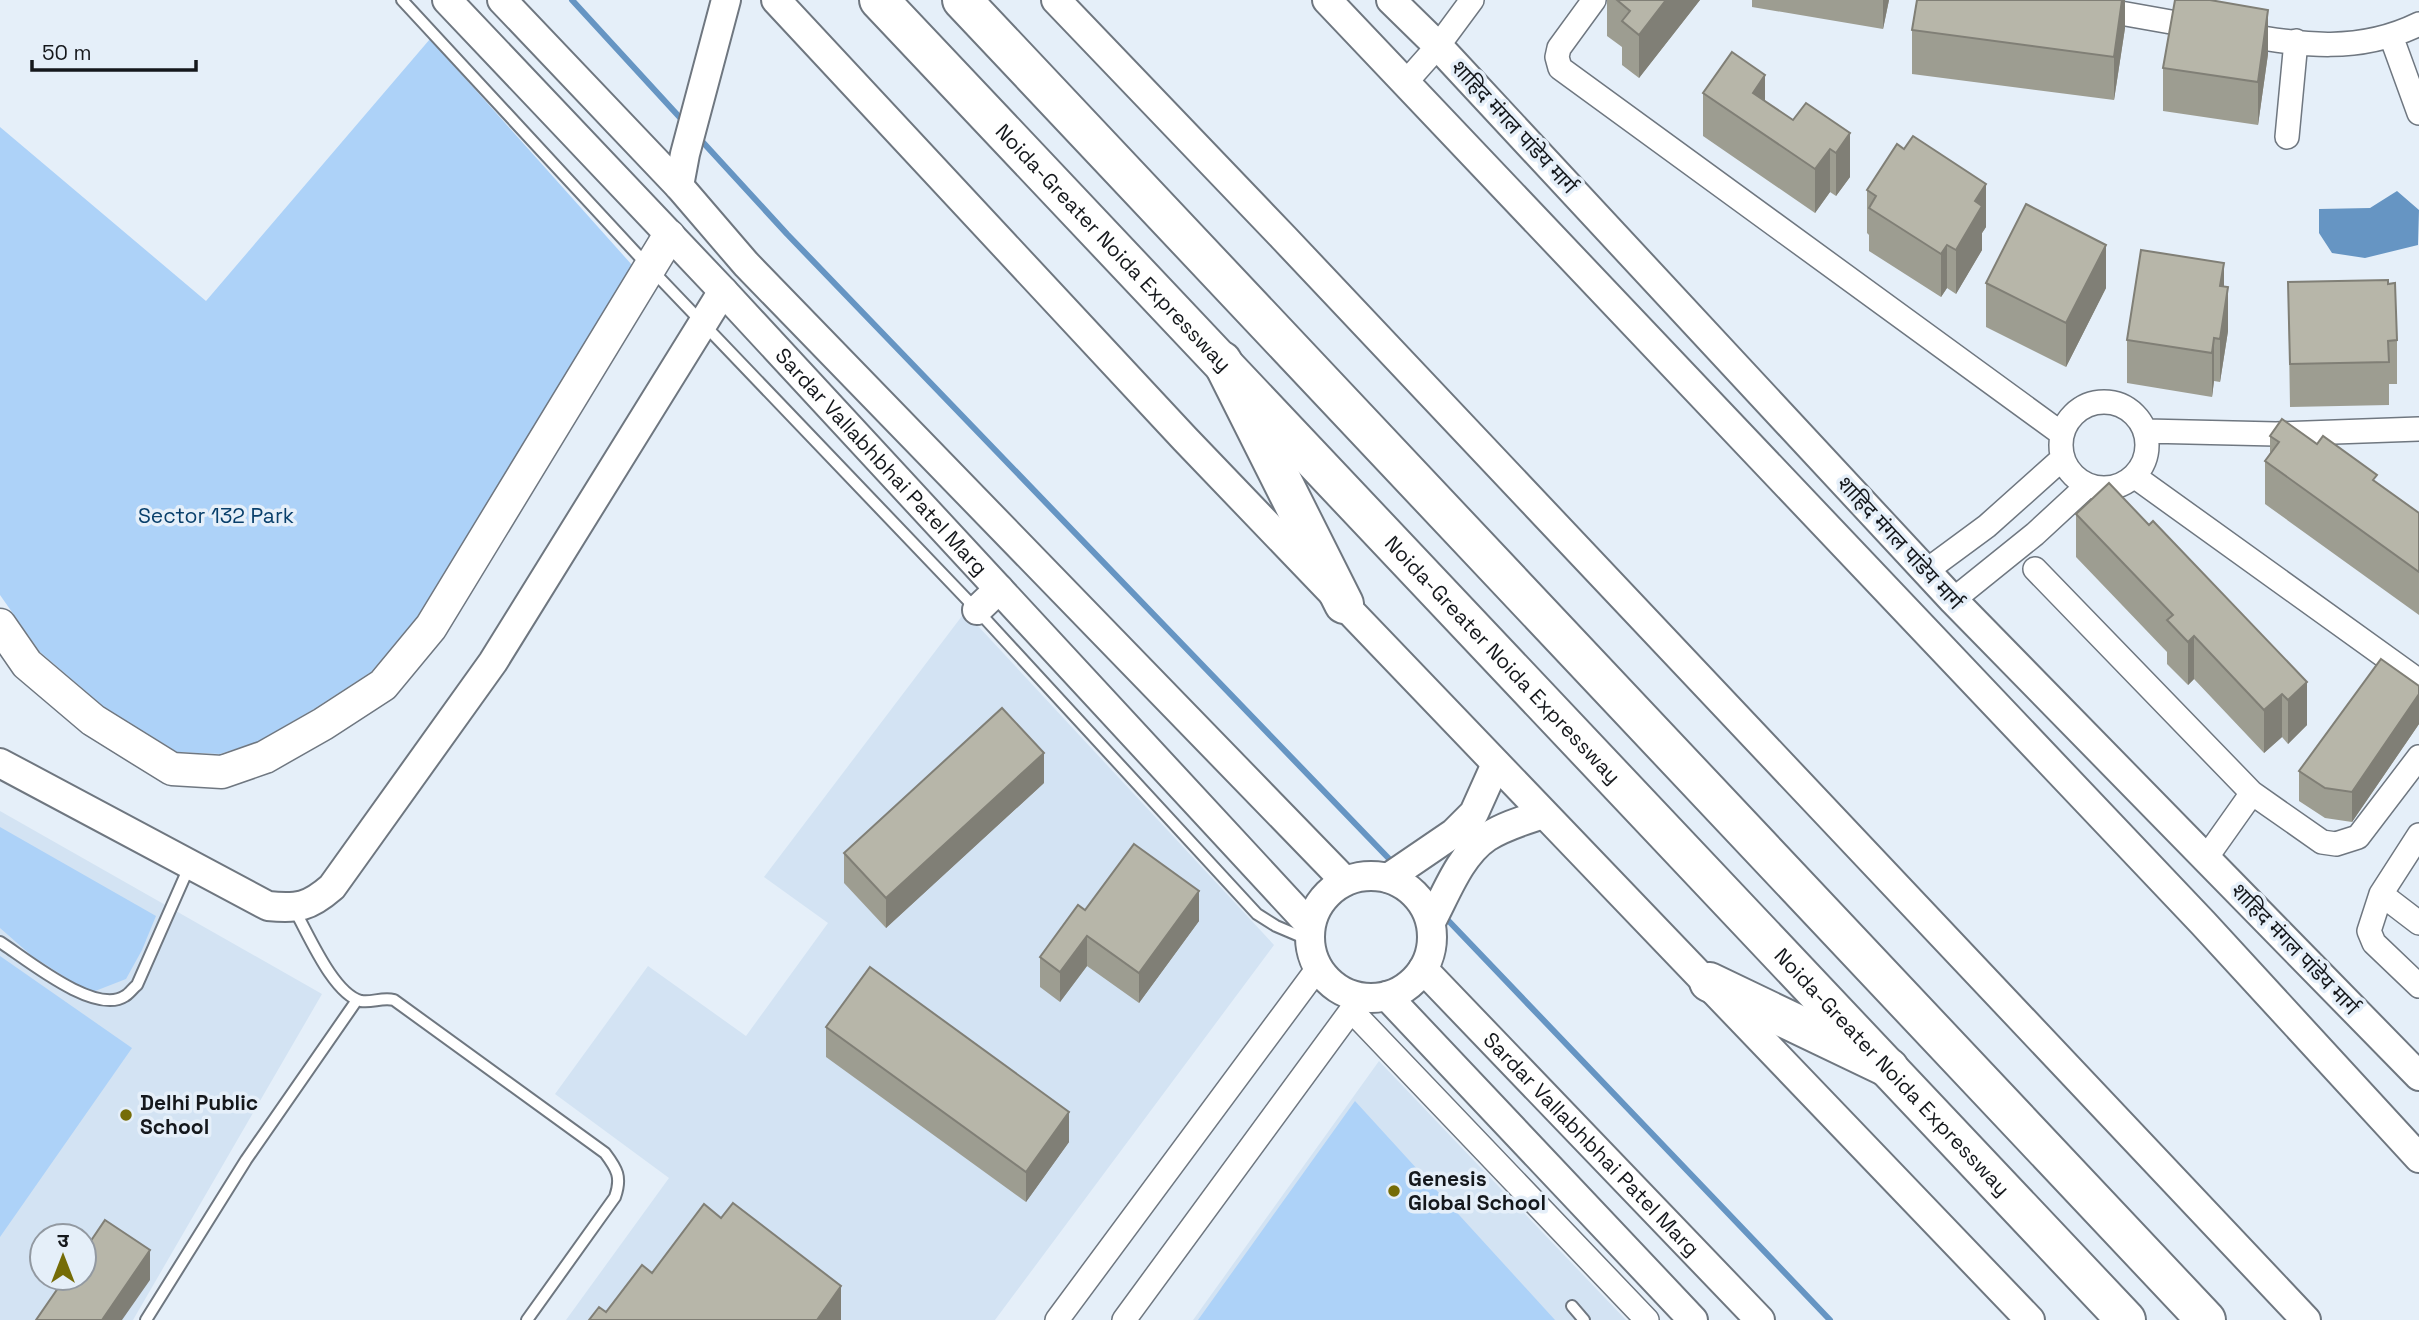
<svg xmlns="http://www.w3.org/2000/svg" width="2419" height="1320" font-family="'Space Grotesk','Noto Sans Devanagari',sans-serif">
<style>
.built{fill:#d3e3f3;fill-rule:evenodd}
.green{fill:#add2f8}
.water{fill:#6695c3}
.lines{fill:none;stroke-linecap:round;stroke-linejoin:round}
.stream{stroke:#6695c3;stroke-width:6}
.service-casing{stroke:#6f7780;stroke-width:14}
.minor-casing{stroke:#6f7780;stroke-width:26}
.tertiary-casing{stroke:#6f7780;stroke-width:32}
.secondary-casing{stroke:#6f7780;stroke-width:35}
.trunk-casing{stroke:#6f7780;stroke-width:42}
.motorway-casing{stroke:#6f7780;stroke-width:42}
.service{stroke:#fff;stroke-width:10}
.minor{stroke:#fff;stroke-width:23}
.tertiary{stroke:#fff;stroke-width:28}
.secondary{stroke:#fff;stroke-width:32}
.trunk{stroke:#fff;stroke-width:38}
.motorway{stroke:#fff;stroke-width:38}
.wall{fill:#9d9d91}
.shaded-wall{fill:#807f76}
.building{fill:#b7b6a9;stroke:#807f76;stroke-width:2}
.poi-dot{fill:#756c07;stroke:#e5eff9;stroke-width:2.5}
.labels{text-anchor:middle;stroke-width:7;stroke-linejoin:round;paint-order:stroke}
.street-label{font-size:21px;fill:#15181c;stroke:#e5eff9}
.park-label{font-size:21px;fill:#083f6b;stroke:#e5eff9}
.poi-label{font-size:21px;font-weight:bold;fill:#15181c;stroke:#e5eff9;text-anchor:start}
</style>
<rect width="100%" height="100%" fill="#e5eff9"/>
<!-- built -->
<path class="built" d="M965 612 1274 945 995 1320H566L669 1178 555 1094 648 966 746 1036 828 923 764 877Z
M0 811 322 994 133 1320H0ZM42 1236H84V1278H42Z
M1379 1061 1626 1320H1193Z"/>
<!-- green -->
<path class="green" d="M430 39 632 265 417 617 371 672 314 709 257 742 220 754 177 752 103 706 40 652 0 595V127L206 301Z
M0 827 156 916 142 950 126 979 90 993 32 956 0 928Z
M0 956 132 1048 0 1237Z
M1355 1101 1555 1320H1198Z"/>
<!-- water -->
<path class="water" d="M2397 191 2419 210 2418 245 2365 258 2332 253 2319 233V209L2370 208Z"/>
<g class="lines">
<!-- stream -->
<path class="stream" d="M572 0 684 122
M699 138 787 234 1396 866
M1406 876 1432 904
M1442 914 1830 1320"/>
<!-- service casing -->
<g class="service-casing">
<path id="service" d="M402 0 649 267 977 610 1257 914 1276 926 1309 940
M294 909C308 933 333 994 361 1001 372 1003 382 997 394 1000L605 1153C617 1169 622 1177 615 1197L527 1320
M0 942C25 958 95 1016 125 996 129 994 133 988 137 985L189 867
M1572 1306 1584 1320
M146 1320 246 1160 357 1000"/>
</g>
<!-- minor casing -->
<g class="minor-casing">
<path id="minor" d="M1594 0 1559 48 1557 57 1560 68 2062 434
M2047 0 2199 27
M2240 34C2302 46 2360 53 2419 24
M2391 36 2419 113
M1406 82 1438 46 1472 0
M2287 137 2296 41
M2061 445a43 43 0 1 1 86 0a43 43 0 1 1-86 0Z
M2146 431 2276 434 2419 429
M2134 476 2419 681
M2035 569 2252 793 2322 842 2336 844 2358 837 2419 757
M1926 571 1987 526 2063 458
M1953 600 2035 534 2088 485
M2419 835 2381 894 2369 931 2374 943 2419 986
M2206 858 2252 793
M2381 894 2419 923
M1351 1010 1647 1320
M1057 1320 1318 968
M1124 1320 1361 997"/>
</g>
<!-- tertiary casing -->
<g class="tertiary-casing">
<g id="tertiary">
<path id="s1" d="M447 0 723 291 1310 925"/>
<path d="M502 0 679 186 746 264 1345 881"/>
<path d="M776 0 1185 439 2030 1320"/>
<path d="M1056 0 1284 238 2306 1320"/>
<path d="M1327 0 2203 923 2419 1158"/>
<path d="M1391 0 1438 46 1953 600 2419 1076"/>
<path d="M679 186 685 154 726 0"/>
<path d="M977 610 999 589"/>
<path d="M0 763 268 906C298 909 309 907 332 887L493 662 723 291"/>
<circle cx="1371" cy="937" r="61"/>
<path d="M1388 878 1454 833 1474 813 1496 764"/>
<path d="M1431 922C1446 894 1460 855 1487 837 1504 826 1525 820 1543 814"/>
<path id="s2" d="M1423 969 1760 1320"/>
<path d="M1387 996 1693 1320"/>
</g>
</g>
<!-- secondary casing -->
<g class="secondary-casing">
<path id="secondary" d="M0 625 27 664 93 720 172 769 222 772 265 757 323 724 383 685 431 627 669 236"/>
</g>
<!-- trunk casing -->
<g class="trunk-casing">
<g id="trunk">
<path id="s3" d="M879 0 2126 1320"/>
<path d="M962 0 2206 1320"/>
</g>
</g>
<!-- motorway casing -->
<g class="motorway-casing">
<path id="motorway" d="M1222 361 1344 604
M1709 982 1889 1068"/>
</g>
<!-- service -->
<use href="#service" class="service"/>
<!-- minor -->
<use href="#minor" class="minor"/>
<!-- tertiary -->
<use href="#tertiary" class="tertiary"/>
<!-- secondary -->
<use href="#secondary" class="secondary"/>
<!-- trunk -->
<use href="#trunk" class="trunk"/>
<!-- motorway -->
<use href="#motorway" class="motorway"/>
</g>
<!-- wall -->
<path class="wall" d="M1607 0H1700L1639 78 1622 65V47L1607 36Z
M1752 0H1889L1883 29 1752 7Z
M2125 0V28L2114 100 1912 74V30Z
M2268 54 2258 125 2163 111V68Z
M1703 93 1765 101 1793 120 1850 133V177L1836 196 1830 192 1815 213 1703 136Z
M1867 190 1986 227 1982 233V250L1956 294 1947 288 1941 297 1869 251V235L1867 233Z
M2288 282 2397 340V384H2389V405L2290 407Z
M1986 283 2106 288 2066 367 1986 327Z
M2228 331 2220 382 2214 381 2212 397 2127 383V340Z
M2270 436 2317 444 2377 483 2419 513V615L2265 504V461L2270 453Z
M2076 514 2149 525 2153 521 2307 725 2288 744 2282 737 2264 753 2194 679 2188 685 2167 664V652L2076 557Z
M2419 686V724L2352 822 2325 818 2299 801V771Z
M1044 783 886 928 844 883V853Z
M1085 910 1199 921 1139 1003 1087 966 1060 1002 1040 987V957Z
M826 1027 1069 1142 1026 1202 826 1057Z"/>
<!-- shaded-wall -->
<path class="shaded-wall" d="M1666 0H1700L1639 78V35Z
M1883 0H1889L1883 29Z
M2122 0H2125V28L2114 100V57Z
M2268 10V54L2258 125V82Z
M1765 75V118L1753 93Z
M1850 133V177L1836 196V153Z
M1830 149V192L1815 213V169Z
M1986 184V227L1982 233V250L1956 294V250L1975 201Z
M1947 245V288L1941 297V254Z
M2106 245V288L2066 367V323Z
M2224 263V307L2220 286Z
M2228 287V331L2220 382V339Z
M2214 338V381L2212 397V353Z
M2194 636V679L2188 685V642Z
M2307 682V725L2288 744V700Z
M2282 694V737L2264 753V710Z
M2419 694V724L2352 822V792Z
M1044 753V783L886 928V898Z
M1199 891V921L1139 1003V973Z
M1087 936V966L1060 1002V972Z
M1069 1112V1142L1026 1202V1172Z
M150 1250V1280L122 1320H102Z
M841 1286V1320H817Z"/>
<!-- building -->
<path class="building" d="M1617 0H1666L1639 35 1622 21 1630 11Z
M1917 0H2122L2114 57 1912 30Z
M2175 0H2210L2268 10 2258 82 2163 68Z
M1732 52 1765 75 1753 93 1793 120 1806 103 1850 133 1836 153 1830 149 1815 169 1703 93Z
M1913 136 1986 184 1975 201 1982 206 1956 250 1947 245 1941 254 1869 208 1876 196 1867 190 1897 144 1904 149Z
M2026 204 2106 245 2066 323 1986 283Z
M2141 250 2224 263 2220 286 2228 287 2220 339 2214 338 2212 353 2127 340Z
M2388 280V284L2395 283 2397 340 2388 341 2389 362 2290 364 2288 282Z
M2282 419 2317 444 2323 436 2377 475 2373 480 2419 513V572L2265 461 2279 442 2270 436Z
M2109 483 2149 525 2153 521 2307 682 2288 700 2282 694 2264 710 2194 636 2188 642 2167 620 2173 615 2076 514Z
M2381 659 2419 686V694L2352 792 2325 788 2299 771Z
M1002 708 1044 753 886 898 844 853Z
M1134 844 1199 891 1139 973 1087 936 1060 972 1040 957 1078 905 1085 910Z
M870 967 1069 1112 1026 1172 826 1027Z
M733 1203 841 1286 817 1320H589L599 1307 606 1312 642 1265 652 1273 704 1204 721 1218Z
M105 1220 150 1250 102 1320H36L65 1278H84V1251Z"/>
<!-- markers -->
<g class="poi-dot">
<circle cx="126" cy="1115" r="7"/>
<circle cx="1394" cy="1191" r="7"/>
</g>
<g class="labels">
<!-- street labels -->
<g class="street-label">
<text transform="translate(1514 127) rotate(47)" y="7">शाहिद मंगल पांडेय मार्ग</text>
<text dy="7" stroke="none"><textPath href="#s3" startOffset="341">Noida-Greater Noida Expressway</textPath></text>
<text dy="7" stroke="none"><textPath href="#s1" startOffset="634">Sardar Vallabhbhai Patel Marg</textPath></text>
<text transform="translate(1900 543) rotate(47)" y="7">शाहिद मंगल पांडेय मार्ग</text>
<text dy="7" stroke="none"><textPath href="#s3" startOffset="908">Noida-Greater Noida Expressway</textPath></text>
<text transform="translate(2295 949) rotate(46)" y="7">शाहिद मंगल पांडेय मार्ग</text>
<text dy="7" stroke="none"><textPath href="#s3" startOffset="1475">Noida-Greater Noida Expressway</textPath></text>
<text dy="7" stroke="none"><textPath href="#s2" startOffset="243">Sardar Vallabhbhai Patel Marg</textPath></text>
</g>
<!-- park labels -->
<g class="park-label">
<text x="216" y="523">Sector 132 Park</text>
</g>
<!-- poi labels -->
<g class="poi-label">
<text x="140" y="1110">Delhi Public<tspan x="140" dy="24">School</tspan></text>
<text x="1408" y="1186">Genesis<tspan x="1408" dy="24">Global School</tspan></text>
</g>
</g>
<!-- north arrow -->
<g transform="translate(63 1257)"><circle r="33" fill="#e5eff9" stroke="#9299a1" stroke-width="2"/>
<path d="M0-5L12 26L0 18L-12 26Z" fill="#756c07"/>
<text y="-10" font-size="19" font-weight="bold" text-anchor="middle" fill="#15181c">उ</text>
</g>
<!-- scale -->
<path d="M32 60v10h164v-10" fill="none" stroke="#15181c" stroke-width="3.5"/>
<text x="42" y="60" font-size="21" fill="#15181c" stroke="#e5eff9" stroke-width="5" paint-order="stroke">50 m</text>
</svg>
